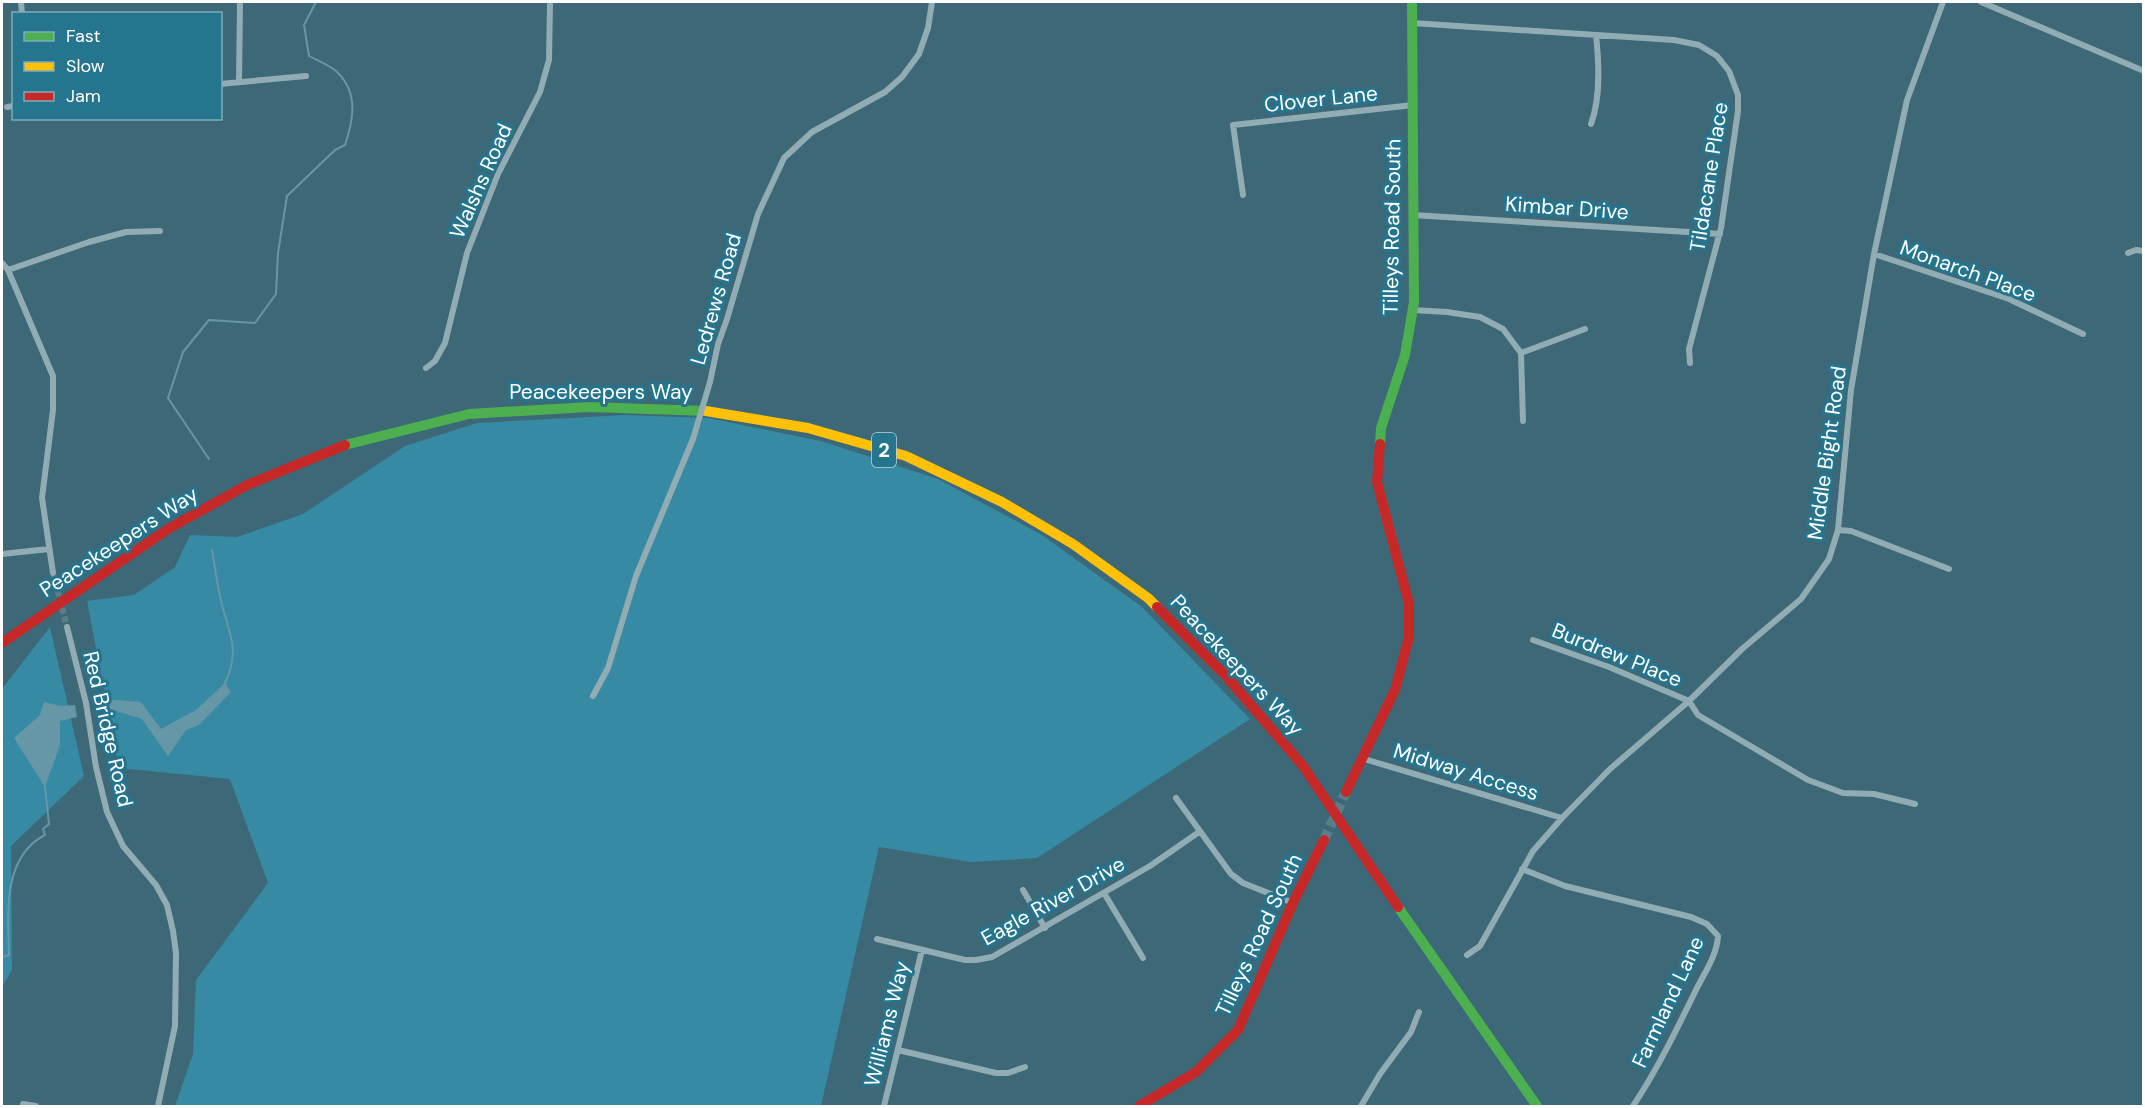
<svg xmlns="http://www.w3.org/2000/svg" width="2145" height="1108" font-family="'DM Sans',sans-serif">
<style>
.green{fill:#378aa3}
.water{fill:#6597a7}
.lines{fill:none;stroke-linecap:round;stroke-linejoin:round}
.stream{stroke:#6597a7;stroke-width:2}
.street-tunnel{stroke:#5a7f8b;stroke-width:6;stroke-dasharray:6 3;stroke-linecap:butt}
.secondary-tunnel{stroke:#5a7f8b;stroke-width:10;stroke-dasharray:10 5;stroke-linecap:butt}
.street{stroke:#92acb3;stroke-width:6}
.fast{stroke:#4caf50;stroke-width:10}
.slow{stroke:#ffc107;stroke-width:10}
.jam{stroke:#c62828;stroke-width:10}
.street-bridge{stroke:#92acb3;stroke-width:6}
.labels{text-anchor:middle;stroke-width:6;stroke-linejoin:round;paint-order:stroke}
.shield{fill:#25758f;stroke:#bed6dd;stroke-width:1.5}
.shield-label{font-size:20px;font-weight:bold;fill:#fff}
.street-label{font-size:21px;fill:#fff;stroke:#25758f}
</style>
<rect width="100%" height="100%" fill="#3d6877"/>
<!-- green -->
<path class="green" d="M625 415 708 418 821 441 938 479 1042 535 1142 607 1250 719 1037 858 971 862 879 847 821 1106H175L193 1054 196 980 268 883 230 779 119 768 87 601 134 595 175 567 190 535 237 537 303 514 405 446 477 423Z
M50 627 84 776 11 846 12 970 2 987V689Z"/>
<!-- water -->
<path class="water" d="M225 683 231 692 199 725 186 730 168 756 142 719 94 704 115 700 141 702 161 729 196 710Z
M44 702 61 706 75 705 77 717 60 721V745L45 787 14 738 40 715Z"/>
<g class="lines">
<!-- stream -->
<path class="stream" d="M209 459 168 398 183 352 209 320 255 323 276 294 278 253 287 196 335 150 345 145C353 121 359 94 338 73 332 66 318 61 309 56L304 25 316 2
M212 550C215 567 217 584 221 601 229 634 241 649 225 683
M2 957 9 955C8 914 2 857 45 835L43 829 49 824 45 787"/>
<!-- street-tunnel -->
<path class="street-tunnel" d="M53 573 67 627"/>
<!-- secondary-tunnel -->
<path class="secondary-tunnel" d="M1324 840 1346 792"/>
<!-- street -->
<path class="street" d="M21 2 22 14
M1981 2 2144 71
M1412 23 1674 40 1699 45 1717 56 1729 71 1738 95V111L1721 228 1689 349 1690 363
M239 82 240 2
M220 84 306 76
M7 107 14 106
M1591 124C1601 97 1599 63 1596 35
M1243 195 1233 125 1413 105
M1413 215 1720 234
M2128 253 2136 250 2144 251
M1874 254 2009 299 2083 334
M2 263 8 270 53 376V410L42 498 53 573
M8 270 89 242 126 232 160 231
M1413 310 1447 312 1480 317 1503 329 1521 353 1523 421
M1521 353 1585 329
M426 368 435 361 445 343 467 253 498 174 540 92 549 60 550 2
M710 382 718 344 727 319 758 214 784 158 812 132 885 92 902 77 919 54 928 28 932 2
M1838 530 1851 531 1949 569
M2 554 49 549
M67 627 86 703 96 767 107 812 123 846 156 885 167 905 173 931 176 953 175 1026 158 1106
M1533 640 1609 667 1689 701 1698 715 1808 780 1843 793 1874 794 1915 804
M593 696 608 668 636 576 693 439
M1361 758 1562 818
M1176 798 1231 874 1243 883 1293 903
M1522 869 1565 886 1691 917 1707 924 1718 936C1717 956 1703 975 1695 992 1676 1031 1657 1070 1633 1106
M1023 890 1045 928
M1104 893 1143 958
M877 939 965 960H976L992 957 1150 866 1199 832
M1467 955 1480 946 1533 851 1562 818 1610 769 1689 701 1742 649 1801 599 1829 559 1838 530 1851 390 1874 254 1907 100 1943 2
M898 1050 996 1073H1008L1025 1067
M23 1104 36 1106
M884 1106 922 950
M1361 1106 1380 1074 1411 1032 1419 1012"/>
<!-- fast -->
<path class="fast" d="M1380 444 1381 428 1405 355 1414 302 1412 2
M345 445 469 414 589 407 706 411
M1398 907 1537 1106"/>
<!-- slow -->
<path class="slow" d="M706 411 808 428 906 456 1002 502 1073 544 1148 598 1157 607"/>
<!-- jam -->
<path class="jam" d="M1157 607 1226 676 1303 766 1398 907
M2 643 168 529 247 485 345 445
M1346 792 1395 690 1409 637V604L1377 482 1380 444
M1139 1106 1196 1072 1238 1030 1293 903 1324 840"/>
<!-- street-bridge -->
<path class="street-bridge" d="M693 439 710 382"/>
</g>
<g class="labels">
<!-- shield labels -->
<rect class="shield" x="872" y="433" width="24" height="34" rx="4.5"/>
<g class="shield-label">
<text x="884" y="457">2</text>
</g>
<!-- street labels -->
<g class="street-label">
<text transform="translate(1321 99) rotate(-6)" y="7">Clover Lane</text>
<text transform="translate(1709 177) rotate(-81)" y="7">Tildacane Place</text>
<text transform="translate(481 181) rotate(-66)" y="7">Walshs Road</text>
<text transform="translate(1567 208) rotate(4)" y="7">Kimbar Drive</text>
<text transform="translate(1392 227) rotate(-89)" y="7">Tilleys Road South</text>
<text transform="translate(1968 271) rotate(20)" y="7">Monarch Place</text>
<text transform="translate(716 299) rotate(-74)" y="7">Ledrews Road</text>
<text x="601" y="399">Peacekeepers Way</text>
<text transform="translate(1827 453) rotate(-82)" y="7">Middle Bight Road</text>
<text transform="translate(119 542) rotate(-33)" y="7">Peacekeepers Way</text>
<text transform="translate(1617 655) rotate(22)" y="7">Burdrew Place</text>
<text transform="translate(1237 665) rotate(47)" y="7">Peacekeepers Way</text>
<text transform="translate(108 729) rotate(77)" y="7">Red Bridge Road</text>
<text transform="translate(1466 772) rotate(17)" y="7">Midway Access</text>
<text transform="translate(1053 901) rotate(-29)" y="7">Eagle River Drive</text>
<text transform="translate(1259 935) rotate(-65)" y="7">Tilleys Road South</text>
<text transform="translate(1668 1002) rotate(-65)" y="7">Farmland Lane</text>
<text transform="translate(887 1024) rotate(-76)" y="7">Williams Way</text>
</g>
</g>
<!-- border -->
<rect width="2145" height="1108" fill="none" stroke="#ffffff" stroke-width="6"/>
<!-- legend -->
<rect x="12" y="12" width="210" height="108" fill="#25758f" stroke="#7cacbc" stroke-width="1.5"/>
<rect x="24" y="32" width="30" height="9" fill="#4caf50" stroke="#7cacbc" stroke-width="1.5"/>
<text x="66" y="42" font-size="18" fill="#ffffff">Fast</text>
<rect x="24" y="62" width="30" height="9" fill="#ffc107" stroke="#7cacbc" stroke-width="1.5"/>
<text x="66" y="72" font-size="18" fill="#ffffff">Slow</text>
<rect x="24" y="92" width="30" height="9" fill="#c62828" stroke="#7cacbc" stroke-width="1.5"/>
<text x="66" y="102" font-size="18" fill="#ffffff">Jam</text>
</svg>
